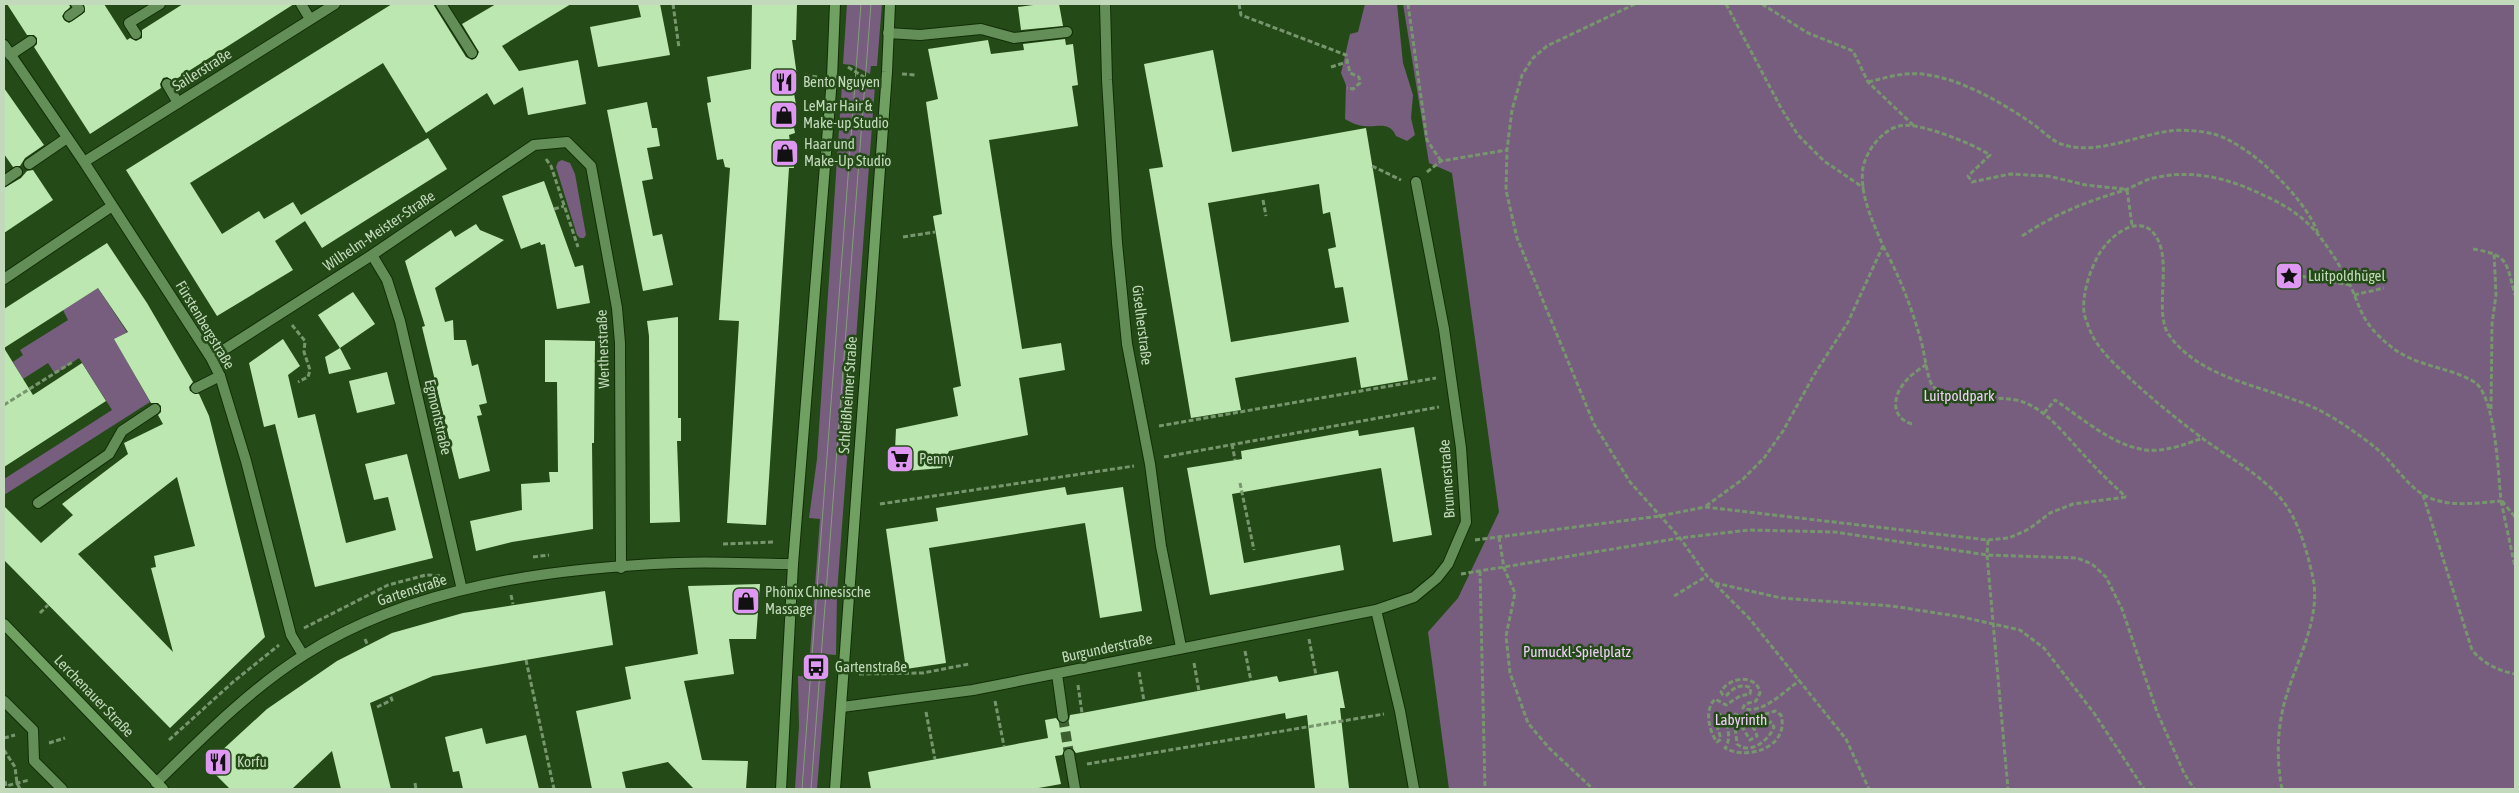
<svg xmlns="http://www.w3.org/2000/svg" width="2519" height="793" font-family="'Asap Condensed',sans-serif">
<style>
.green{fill:#775d7e}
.building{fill:#bde7b1;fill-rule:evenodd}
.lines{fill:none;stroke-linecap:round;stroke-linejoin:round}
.minor-tunnel{stroke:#3c6030;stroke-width:10;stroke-dasharray:10 5;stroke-linecap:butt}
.service-casing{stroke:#112e07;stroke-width:12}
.minor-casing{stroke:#112e07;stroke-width:12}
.secondary-casing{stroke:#112e07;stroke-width:12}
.path{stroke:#77966e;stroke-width:3;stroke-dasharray:5 2.5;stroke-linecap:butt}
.service{stroke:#648e58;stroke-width:10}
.minor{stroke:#648e58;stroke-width:10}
.secondary{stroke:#70a062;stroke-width:10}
.tram{stroke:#829f79;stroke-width:1}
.labels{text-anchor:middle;stroke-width:5;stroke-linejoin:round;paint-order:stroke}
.street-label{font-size:15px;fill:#c3d9bc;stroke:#244b17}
.poi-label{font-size:15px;fill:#c3d9bc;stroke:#244b17;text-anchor:start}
.park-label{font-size:15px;fill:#f1cffb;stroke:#244b17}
</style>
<rect width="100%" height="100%" fill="#244b17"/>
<!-- green -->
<path class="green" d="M847 4H882L877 66H871L870 74 852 65 843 64Z
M1365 4H1397L1403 63 1413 95 1411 118 1415 135 1407 141 1396 136C1389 120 1377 128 1364 126 1358 126 1350 122 1345 119L1346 85 1341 73 1350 34 1358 32Z
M1403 4H2515V789H1449L1428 632 1458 598 1499 512 1452 173 1429 163Z
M850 76 869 86H875L837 593 836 655 810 653 820 519 809 518 817 459 842 84 849 85Z
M562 160 570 163 575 174 586 235 584 238H580L577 235 556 167 558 162Z
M98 288 127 332 115 340 150 402 4 495V479L112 410 79 358 55 374 48 363 23 379 13 362 23 355 20 350 68 320 63 310Z
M798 676 826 678 817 789H795L799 727Z"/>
<!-- building -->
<path class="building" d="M7 4H69L70 7 62 16 64 20 69 23 85 12 84 4H104L127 40 130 38 136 41 142 38V30L183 4H294L173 81 167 77 163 78 160 84 161 88 90 134 34 47 37 44V38L34 35H27Z
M392 4H433L466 57 472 60 476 58 479 52 462 24 496 4H571L502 46 519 71 578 60 586 104 528 115 523 87 494 105 487 93 426 133 383 63 190 183 222 234 259 211 264 219 293 202 301 215 428 138 447 169 322 248 305 221 275 241 293 270 217 316 126 170Z
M638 4H660L670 55 598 67 590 27 641 17Z
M752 4H797L796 40H792L797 76H791L796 105 790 107 795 133 789 135 794 168H789L766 525 727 523 739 321 719 320 730 168 725 167 723 159 717 160 707 103 711 102 707 77 751 69Z
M1041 4H1059L1063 26 1021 30 1018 7Z
M1065 39 1066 45 1073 44 1078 85 1072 86 1078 126 989 140 1022 349 1061 343 1065 370 1019 378 1028 435 949 451 942 468 894 472 896 429 958 416 953 388 961 386 933 216 942 214 926 102 938 99 928 49 988 40 991 54 1024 50 1023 44Z
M1213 50 1232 152 1366 128 1408 380 1361 388 1356 357 1235 378 1241 410 1191 418 1149 169 1163 167 1144 64ZM1319 184 1323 214 1330 212 1336 247 1328 249 1335 288 1343 287 1349 322 1231 342 1208 203Z
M4 88 44 145 25 158 20 166 13 167 4 154Z
M647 102 652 128H657L660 146 647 148 653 179 642 181 653 236 662 234 673 285 643 291 607 110Z
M33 170 53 200 4 233V188L21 178 27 171Z
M544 181 575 267 583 265 590 303 557 309 545 244 541 245 540 242 521 249 502 196Z
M476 224 480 230 504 240 435 288 445 322 453 320 454 340H466L472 366 478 364 487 403 479 405 482 415 477 416 490 471 459 479 422 327 425 326 405 261 451 230 455 237Z
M107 243 147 303 193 382 189 387 190 391 199 394 209 416 265 637 170 728 4 560V506L41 543 73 515 62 504 128 454 124 443 163 424 158 415 161 412V406L158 403H151L114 339 128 332 98 288 4 348 33 395 82 363 106 401 4 467V309ZM177 477 195 546 154 556 156 567 151 568 173 652 78 554Z
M353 292 375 324 340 348 318 315Z
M678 317V418H681V441H677L680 522 650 523 649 336 647 321Z
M283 339 300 366 288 375 298 418 315 414 346 543 396 530 388 497 374 500 365 464 407 454 433 558 315 587 275 424 264 427 249 363Z
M545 340 595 341 594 443H592L593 529 512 542 476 551 470 521 522 510 521 484 550 482 549 472H558L557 382H545Z
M340 348 351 369 329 374 325 357Z
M387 372 395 404 357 413 349 381Z
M1414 427 1432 535 1393 542 1381 468 1232 494 1244 563 1340 545 1344 570 1210 595 1187 468 1242 459 1241 451 1358 430 1359 436Z
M1065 487 1067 495 1123 487 1142 611 1100 618 1085 523 929 548 946 663 906 669 886 529 938 521 936 508Z
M760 584 756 639H729L734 674 684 681 702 760 748 761 746 789H694L668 762 622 772 626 789H592L576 711 631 699 625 667 698 654 688 586Z
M605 591 613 645 433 676 370 703 391 789H341L332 751 292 789H230L206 765 267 709 337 661 392 633 463 613Z
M1338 671 1345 708H1340L1349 788 1315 789 1307 715 1286 719 1285 713 1076 753 1072 748 1067 747 1062 755 1055 756 1061 784 1033 789H871L868 772 1048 738 1045 720 1056 718 1060 723 1064 724 1069 720 1070 715 1082 713 1277 676 1279 682Z
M482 728 486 744 526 735 539 789H463L459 771 453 772 445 737Z"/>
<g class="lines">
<!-- minor-tunnel -->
<path class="minor-tunnel" d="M1063 717 1069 754"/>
<!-- service casing -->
<g class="service-casing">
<path id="service" d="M301 4 310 19
M441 4 472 53
M69 16 79 9 76 4
M888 33 920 35 981 29 1014 38 1067 32
M136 34 129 23 160 4
M10 55 31 41
M167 84 178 103
M29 164 67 138
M4 181 17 172
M196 388 220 376
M38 503 109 454 122 431 155 409
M4 701 33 730 34 761 62 789"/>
</g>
<!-- minor casing -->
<g class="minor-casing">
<path id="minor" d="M1105 4 1107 80 1117 243 1127 344 1150 464 1161 546 1181 647
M4 45 84 162 211 358 220 376 246 461 291 635 303 655
M84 162 335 4
M372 255 387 280 400 321 462 590
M4 279 112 206
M211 358 372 255 534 145 567 142 591 166 617 308 620 343 621 568
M1057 674 1063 717
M842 707 973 690 1376 610
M1069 754 1075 789
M156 783C203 737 249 690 304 655 411 586 552 568 677 563 715 561 755 564 793 564
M1414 789 1400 711 1376 610 1414 597 1437 578 1448 564 1466 522 1461 448 1444 329 1416 182"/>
</g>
<!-- secondary casing -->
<g class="secondary-casing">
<path id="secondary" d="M4 624 163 789
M781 789 793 564 832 78 835 4
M835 789 887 72 890 4"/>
</g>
<!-- path -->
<path class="path" d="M673 4 679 48
M1239 4 1241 15 1346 55 1350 73 1359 77 1360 83 1353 89 1347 88
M1408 4 1427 140 1441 161
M1635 4 1547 46 1533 58 1522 75 1512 110 1507 150 1506 190 1517 238 1594 424 1630 482 1680 538 1707 576 1749 618 1846 739 1869 789
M1726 4 1781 108 1798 135 1824 161 1864 188
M1762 4 1808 33 1853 51 1868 82 1913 125
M848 67 870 81
M1331 67 1347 62
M902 74 916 75
M805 75 817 77
M1868 82C1881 79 1893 75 1906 74 1946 70 1998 100 2030 122 2041 129 2049 139 2061 144 2095 156 2135 136 2169 131 2181 129 2202 131 2214 134 2251 145 2305 198 2318 233
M2514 118H2515
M546 159 551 166 578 247
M1372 166 1401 180
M1427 172 1441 161 1507 150
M2127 190 2132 225
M1263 200 1266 216
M554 209 564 206
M2022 236C2057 213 2083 203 2122 191 2132 188 2142 181 2153 178 2192 169 2228 178 2263 195 2284 204 2306 218 2320 237 2331 251 2342 269 2350 285 2359 304 2361 318 2377 334 2400 358 2418 362 2449 371 2456 373 2471 379 2477 384 2496 404 2498 472 2501 501 2477 503 2447 508 2424 495 2406 485 2393 462 2377 449 2360 435 2337 419 2317 409 2268 386 2202 381 2169 335 2154 314 2171 266 2158 240 2143 210 2112 233 2099 254 2090 270 2082 294 2084 312 2085 319 2089 328 2092 335 2102 354 2120 369 2136 384 2158 404 2182 423 2206 441 2232 459 2261 475 2282 500 2299 521 2307 551 2313 578 2321 617 2298 658 2287 694 2277 724 2276 759 2282 789
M903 237 935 232
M1883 246C1899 275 1911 306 1920 337 1924 348 1927 378 1932 385 1948 405 1999 393 2023 402 2048 411 2065 435 2083 454 2096 469 2111 483 2126 497
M2473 249C2509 255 2506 262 2515 295
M2294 275 2350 285
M2354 295 2384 288
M292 325 305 341 304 352 310 370 308 377 298 382
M4 405 74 361
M2491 409 2492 324 2496 295 2494 253
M2044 413 2055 400C2082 418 2113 446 2146 450 2166 452 2186 444 2203 438
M1912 424C1891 418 1892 397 1905 382 1910 375 1920 369 1927 364
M1159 426 1436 378
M1232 444 1235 460
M1164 457 1439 407
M1240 483 1254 550
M2423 495 2472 650C2484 664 2497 670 2515 674
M2501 501 2515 567
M2502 501 2515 517
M880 504 1134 466
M1706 506 1743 479 1764 458 1783 431 1814 375 1848 322 1883 246C1873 222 1859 194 1863 168 1866 151 1882 130 1899 126 1918 121 1973 144 1990 155L1968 176 1972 182 2010 174 2027 175 2048 176 2086 185 2124 189
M1499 537 1504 568 1515 593 1506 636 1510 673 1528 723 1549 748 1593 789
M1475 540 1660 516 1705 507 1988 540 1987 555 2008 789
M1988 540 2009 538 2029 529 2050 513 2073 504 2126 497
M723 544 774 542
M533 557 549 555
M1480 571 1485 789
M1461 574 1680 538 1749 530 1835 532 1987 555 2077 558 2092 564 2106 577 2122 609 2157 712 2184 773 2194 789
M1715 583 1781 598 1892 606 1962 617 2020 630 2044 648 2094 713 2144 789
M511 595 513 604
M1674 596 1707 576
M40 613 48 605
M304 628 388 585 426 575 444 576
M365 639 368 646
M1309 639 1316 675
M1245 651 1251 681
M526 660 554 789
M1194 663 1199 691
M804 671 827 673
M1139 672 1144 701
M859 674 923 673 969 664
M1078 685 1082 713
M995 701 1004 746
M377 707 392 700 390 695
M926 712 935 759
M1734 714C1746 719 1753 723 1757 736L1750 740 1741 725 1735 726 1737 744C1750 756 1770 739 1774 727L1771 722 1763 725 1761 724V718L1766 714 1775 711 1781 715C1790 747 1747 761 1725 748 1732 739 1728 721 1719 714L1715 719 1721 739 1717 742C1709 731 1704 710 1715 699L1726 705 1740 696 1750 694 1751 688C1741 683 1733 688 1727 695H1723L1721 692C1728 677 1757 673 1760 693L1756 701 1745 704 1743 708C1761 716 1786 690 1800 680
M4 738 15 735
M169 740 233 682 279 645
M49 743 65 738
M4 750 15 767 17 783 20 789
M1087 764 1384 714
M5 781 6 786 29 780
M415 783 416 789"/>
<!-- service -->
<use href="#service" class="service"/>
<!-- minor -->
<use href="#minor" class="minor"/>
<!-- secondary -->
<use href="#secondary" class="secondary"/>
<!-- tram -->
<path class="tram" d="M802 789 861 4
M811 789 871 4"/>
</g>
<!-- icons -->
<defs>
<g id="restaurant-square" transform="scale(1.4375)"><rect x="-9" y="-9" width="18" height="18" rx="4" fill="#de98f2" stroke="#244b17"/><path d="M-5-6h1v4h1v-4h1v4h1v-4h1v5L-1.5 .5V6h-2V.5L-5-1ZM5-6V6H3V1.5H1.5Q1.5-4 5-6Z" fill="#111"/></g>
<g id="shop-square" transform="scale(1.4375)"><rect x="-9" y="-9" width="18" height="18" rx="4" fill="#de98f2" stroke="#244b17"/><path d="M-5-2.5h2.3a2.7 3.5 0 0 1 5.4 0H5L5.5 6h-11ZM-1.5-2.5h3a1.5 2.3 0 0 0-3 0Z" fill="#111"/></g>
<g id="sight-square" transform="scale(1.4375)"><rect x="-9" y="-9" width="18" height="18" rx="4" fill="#de98f2" stroke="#244b17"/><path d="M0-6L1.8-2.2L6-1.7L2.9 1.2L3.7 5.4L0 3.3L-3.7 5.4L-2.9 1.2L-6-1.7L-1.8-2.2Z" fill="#111"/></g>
<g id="supermarket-square" transform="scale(1.4375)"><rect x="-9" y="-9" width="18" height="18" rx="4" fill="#de98f2" stroke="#244b17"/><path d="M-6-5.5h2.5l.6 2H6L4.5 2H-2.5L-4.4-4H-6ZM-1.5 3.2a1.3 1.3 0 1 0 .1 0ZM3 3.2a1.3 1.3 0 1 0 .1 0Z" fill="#111"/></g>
<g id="bus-square" transform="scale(1.4375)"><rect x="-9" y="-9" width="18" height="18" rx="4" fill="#de98f2" stroke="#244b17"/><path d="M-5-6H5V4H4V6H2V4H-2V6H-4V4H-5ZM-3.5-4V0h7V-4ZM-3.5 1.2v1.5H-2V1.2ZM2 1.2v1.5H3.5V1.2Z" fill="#111"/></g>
</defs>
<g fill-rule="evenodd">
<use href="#restaurant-square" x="784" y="82"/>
<use href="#shop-square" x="784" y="115"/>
<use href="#shop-square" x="785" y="153"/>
<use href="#sight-square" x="2289" y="276"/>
<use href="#supermarket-square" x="900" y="459"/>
<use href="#shop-square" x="746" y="601"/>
<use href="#bus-square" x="816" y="667"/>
<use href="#restaurant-square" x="218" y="762"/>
</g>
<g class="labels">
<!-- street labels -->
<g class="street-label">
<text transform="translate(202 70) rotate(-32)" y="5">Sailerstraße</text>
<text transform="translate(379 231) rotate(-34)" y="5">Wilhelm-Meister-Straße</text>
<text transform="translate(205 325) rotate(59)" y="5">Fürstenbergstraße</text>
<text transform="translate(1142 325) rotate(83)" y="5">Giselherstraße</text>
<text transform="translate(603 349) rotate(-92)" y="5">Wertherstraße</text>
<text transform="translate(848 395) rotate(-86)" y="5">Schleißheimer Straße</text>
<text transform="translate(438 417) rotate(77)" y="5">Egmontstraße</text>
<text transform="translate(1447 479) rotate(-94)" y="5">Brunnerstraße</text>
<text transform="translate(412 590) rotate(-18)" y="5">Gartenstraße</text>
<text transform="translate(1107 648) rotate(-12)" y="5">Burgunderstraße</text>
<text transform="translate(94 696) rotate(46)" y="5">Lerchenauer Straße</text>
</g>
<!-- poi labels -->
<g class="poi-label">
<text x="803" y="87">Bento Nguyen</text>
<text x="803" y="111">LeMar Hair &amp;<tspan x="803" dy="17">Make-up Studio</tspan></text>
<text x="804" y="149">Haar und<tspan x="804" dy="17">Make-Up Studio</tspan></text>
<text x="2308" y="281">Luitpoldhügel</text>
<text x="919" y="464">Penny</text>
<text x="765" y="597">Phönix Chinesische<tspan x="765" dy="17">Massage</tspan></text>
<text x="835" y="672">Gartenstraße</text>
<text x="237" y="767">Korfu</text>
</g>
<!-- park labels -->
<g class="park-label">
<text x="1959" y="401">Luitpoldpark</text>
<text x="1577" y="657">Pumuckl-Spielplatz</text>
<text x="1741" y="725">Labyrinth</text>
</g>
</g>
<!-- border -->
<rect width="2519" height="793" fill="none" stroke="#c3d9bc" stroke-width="10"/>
</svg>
